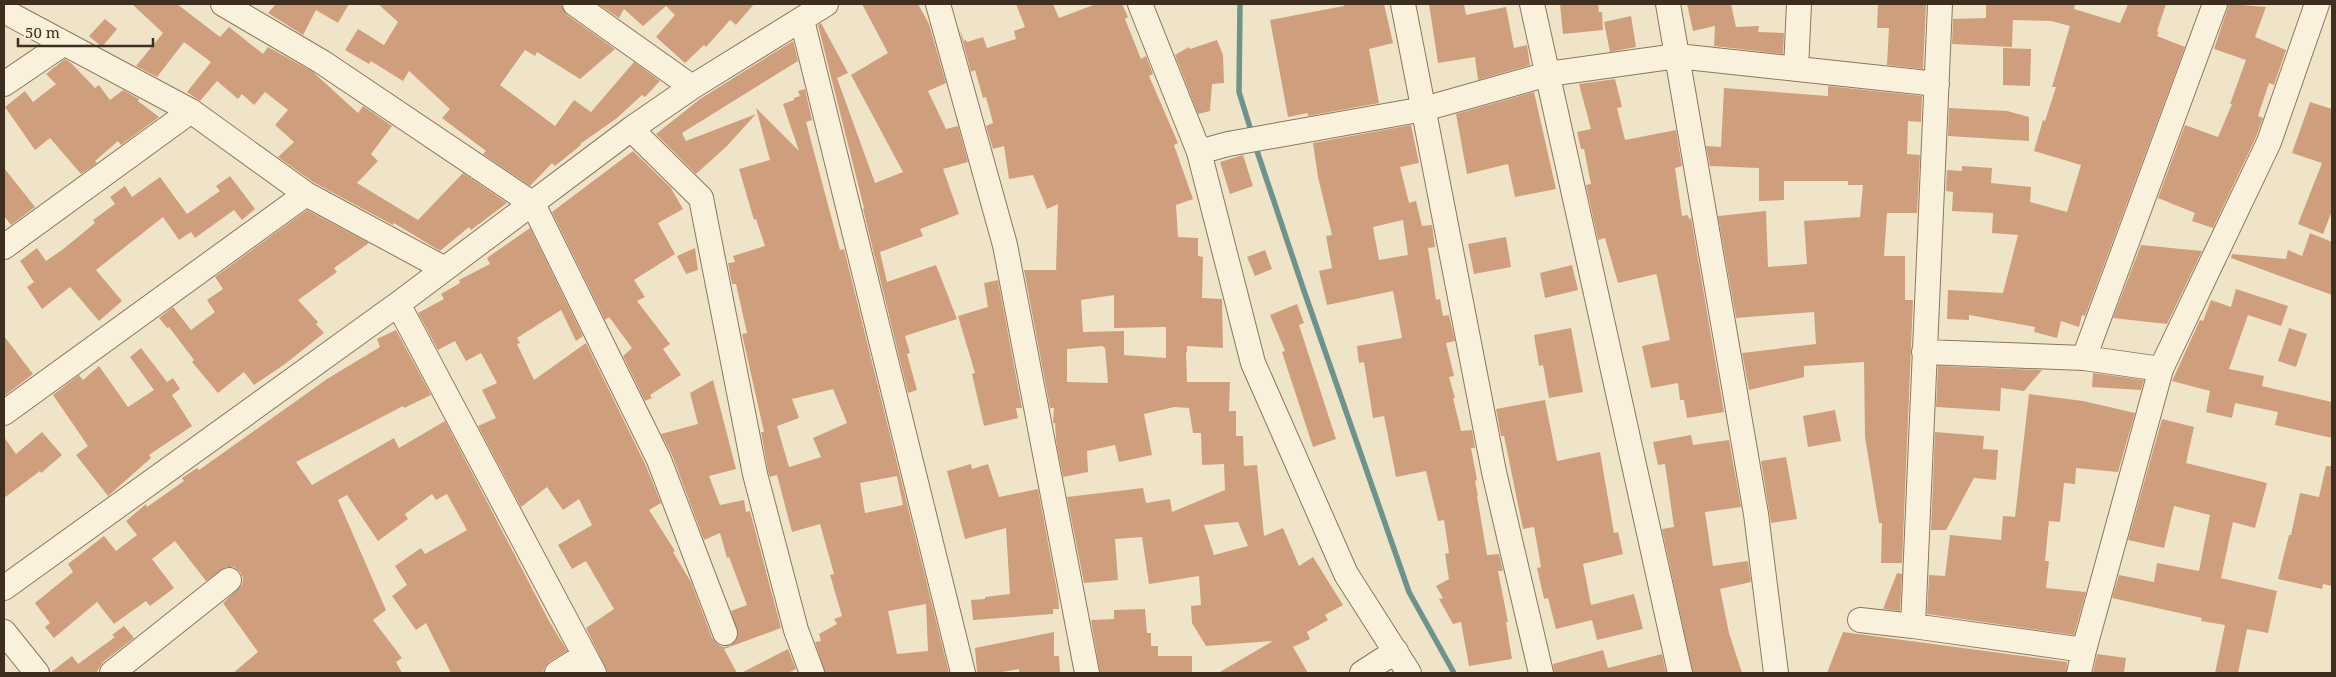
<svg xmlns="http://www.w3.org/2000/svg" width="2336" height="677" font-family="'Noto Serif',serif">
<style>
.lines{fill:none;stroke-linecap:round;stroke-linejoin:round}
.stream{stroke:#6f938a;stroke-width:5.5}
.building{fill:#cf9f7d;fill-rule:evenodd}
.minor-casing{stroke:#8d765c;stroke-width:26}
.minor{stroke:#faf1dc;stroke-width:24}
</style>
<rect width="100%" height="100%" fill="#f0e4c8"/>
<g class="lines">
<!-- stream -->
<path class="stream" d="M1240 4 1239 92 1252 134
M1255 145 1303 288 1409 592 1454 673"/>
</g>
<!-- building -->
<path class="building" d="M132 4H177L220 37 229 27 263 54 268 47 313 72 358 113 363 106 392 126 371 154 378 161 357 183 418 220 463 173 507 203 471 230 469 227 440 251 394 223 393 225 313 182 278 157 294 142 275 125 288 110 265 92 254 105 242 94 238 99 217 81 200 101 187 92 211 62 184 42 157 77 136 66 163 33Z
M276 4H349L338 23 316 10 303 35 268 13Z
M378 4H561L567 15 615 49 580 79 537 52 535 56 525 50 500 85 555 126 574 100 591 112 634 62 660 81 645 97 642 95 617 118 580 144 581 145 555 166 552 163 530 186 483 154 486 151 442 118 450 109 409 71 403 81 371 61 369 64 345 50 358 29 384 45 398 22Z
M598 4H754L736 25 730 20 706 47 704 45 685 63 656 37 675 15 666 6 643 26 624 9 619 18Z
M862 4H918L929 24 946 83 928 91 946 129 958 126 968 162 943 169 959 214 920 229 923 236 880 252 887 282 936 265 957 319 905 336 910 353 907 354 917 390 908 393 863 209 864 208 818 25 821 23 848 73 837 78 875 183 903 172 851 75 888 53Z
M1016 4H1053L1059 18 1096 4H1122L1128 17 1125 19 1141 59 1146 56 1153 74 1149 76 1178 143 1174 145 1193 199 1176 205 1178 237 1198 238V256L1203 257 1202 298 1222 299 1223 348 1187 346V352H1186L1187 382H1230L1229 411H1236V436H1243L1244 466 1257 465 1264 536 1283 528 1299 566 1313 557 1343 605 1325 615 1328 620 1307 632 1310 639 1293 647 1308 673H1218L1273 641 1206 646 1192 623 1191 606 1201 605 1199 576 1149 584 1142 537 1115 539 1118 580 1084 583 1067 497 1143 488 1146 503 1170 499 1172 512 1225 490 1224 464 1202 465 1201 433H1193L1189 408 1174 407 1144 414 1152 455 1119 462 1115 445 1087 451 1088 472 1063 477 1056 440 1055 423H1053L1054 408H1050L1024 270H1056L1058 204 1047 209 1033 175 1009 179 1004 146 993 149 986 126 993 123 986 97 983 98 975 70 971 72 959 28 964 41 966 40 967 42 983 37 987 48 1016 39 1014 31 1025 27ZM1114 295V328L1166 327V358L1124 355V331L1083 332 1081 300ZM1102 346 1105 348 1108 383 1067 382V349ZM1238 522 1248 546 1214 555 1204 525Z
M1344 4H1384L1393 43 1369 49 1379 103 1308 116V113L1288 117 1270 20 1344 6Z
M1429 4H1464L1466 15 1506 7 1514 48 1527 45 1530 65 1478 80 1475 57 1438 63Z
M1560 4H1598L1599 12H1602L1603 30 1563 34Z
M1687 4H1731L1736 27 1759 26 1758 32 1784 33 1783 54 1714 46 1715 26 1693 31Z
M1878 4H1926L1923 69 1887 65 1889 28H1877Z
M1986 4H2075L2074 9 2120 23 2128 4H2166L2157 31 2159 32 2157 36 2185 47 2085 316 2082 315 2079 327 2061 321 2057 338 2034 332 2035 327 1969 315V320L1947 319 1948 290 2003 293 2018 235 1992 233 1993 213 1952 211 1953 192 1946 191 1947 170 1962 171V166L1992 168 1991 183 2031 187 2030 202 2067 212 2081 165 2034 151 2043 120 2045 121 2056 87H2052L2070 26 2051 21 2013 20 2012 47 1952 44 1953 19 1986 18Z
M2229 4 2266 7 2255 37 2286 50 2274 85 2269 83 2258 116 2263 118 2256 137 2213 228 2192 221 2195 213 2158 198 2185 125 2218 137 2232 104H2230L2246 60 2214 49Z
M1631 16 1636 47 1610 52 1604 22Z
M105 19 117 29 102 47 89 36Z
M1217 40 1223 55 1224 83 1212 84 1210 111 1198 114 1175 55 1189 47 1190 49Z
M793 41 798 61 682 133 686 141 756 114 727 146 696 174 656 134 700 99Z
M2003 48 2031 49 2030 86 2003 85Z
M65 59 71 63 95 88 99 85 110 100 123 90 139 99 138 101 159 117 121 145 118 141 95 161 97 163 81 174 50 138 35 150 5 107 25 91 33 102 56 84 46 74Z
M1615 79 1622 107 1617 108 1625 140 1676 130 1682 166 1675 168 1682 216 1688 215 1689 219 1691 218 1724 412 1687 418 1684 400H1680L1678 383 1651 388 1642 346 1670 340 1657 276 1656 274 1618 283 1605 238 1598 240 1586 185 1591 184 1584 149H1581L1577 132 1591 129 1579 84Z
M1828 86 1922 96 1921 122 1908 121 1907 154 1920 155 1917 213H1887L1884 256H1905V300H1913L1902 563H1881L1882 523H1879L1865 437 1864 362 1804 366V377L1749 390 1742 353 1816 344 1814 312 1736 318 1718 216 1766 211 1768 267 1807 264 1804 221 1860 217 1863 185H1848V181H1784V200L1759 201V168L1710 166 1706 146 1721 147 1724 88 1828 96Z
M805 89 812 120 806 122 840 250 844 249 949 673H825L815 642 821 641 819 634 837 624 834 619 842 616 830 575 834 574 820 524 792 532 777 475 770 477 768 471 761 432H764L742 334 747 333 736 284H732L728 263 735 262 733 256 765 246 756 219 754 220 739 169 770 160 756 108 799 151 783 104 794 100V98L800 96 798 91ZM833 389 847 423 813 438 821 457 789 467 777 426 799 418 792 399ZM897 476 903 505 865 513 860 483ZM926 604 928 651 897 654 888 611Z
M1534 92 1556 189 1515 197 1508 164 1467 174 1456 114Z
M2310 102 2332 109V211L2323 234 2298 224 2322 163 2292 153Z
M1949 108 2007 111 2029 117V141L1948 136Z
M1411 125 1419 163 1400 167 1409 203 1416 201 1422 226 1432 225 1435 247 1428 248 1436 300 1440 299 1443 316 1449 315 1455 341 1446 343 1454 376 1449 377 1455 398H1453L1461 431 1472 430 1475 448H1471L1477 480 1475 481 1478 496H1477L1487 555 1499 554 1503 571H1498L1508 622H1506L1512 659 1469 666 1461 622 1453 624 1439 599 1443 598 1436 586 1449 579 1445 554 1449 553 1444 520 1438 521 1426 471 1396 477 1384 416 1373 418 1364 362 1359 363 1357 346 1402 338 1393 291 1327 305 1319 271 1332 268 1326 236 1332 235 1318 177 1313 143ZM1403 220 1408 255 1379 260 1373 227Z
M633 151 671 188 683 209 658 223 675 254 634 280 645 297 637 301 670 344 663 349 681 375 650 395 652 398 645 401 623 356 632 348 609 317 605 320 552 212Z
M1243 155 1253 186 1230 194 1220 162Z
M4 168 35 207 11 225 4 216Z
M230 176 255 209 242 220 234 210 195 238 191 232 179 240 163 217 96 270 122 301 99 321 70 287 42 309 27 287 34 282 20 261 37 248 46 261 62 250 95 223 93 220 115 204 110 197 125 186 132 197 160 177 187 214 220 191 216 186Z
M307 210 369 243 334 268 337 272 298 300 318 322 316 324 324 333 285 364 254 385 244 372 218 393 192 362 194 360 169 327 167 328 159 318 173 307 191 330 215 312 207 300 223 289 215 277Z
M530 228 583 336 576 341 561 310 517 338 520 343 517 344 534 380 586 343 646 466 661 503 649 510 675 551 673 552 691 582 712 638 717 644 723 647 730 646 738 636 731 611 747 605 729 557 727 558 720 533 704 540 672 455 661 434 698 424 690 393 713 380 736 469 709 476 720 505 744 500 746 512 750 511 781 628 724 649 737 673H608L586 628 614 609 586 561 572 569 558 545 592 525 579 499 563 510 547 487 521 507 478 426 496 418 482 390 497 383 481 353 466 361 455 341 438 350 418 313 444 299 441 294 460 283 459 280 490 264 487 258Z
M2310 233 2332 242V295L2231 258 2232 254 2286 259 2288 250 2302 256Z
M1506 237 1511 267 1474 274 1468 244Z
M2141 245 2202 251 2167 324 2113 318Z
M695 248 698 270 686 274 677 256Z
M1265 250 1272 269 1255 276 1247 257Z
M1572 265 1578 290 1545 298 1540 273Z
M998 280 1022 408H1016L1018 418 984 426 972 374 975 373 958 316 988 307 984 283Z
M2236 289 2288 306 2281 326 2248 315 2229 369 2264 376 2262 386 2332 402V438L2275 425 2278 412 2235 403 2232 418 2206 412 2210 391 2172 381 2200 320 2203 321 2211 300 2231 307Z
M1297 304 1304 323 1299 325 1336 439 1313 447 1282 352 1285 351 1270 315Z
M1571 328 1583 392 1549 398 1543 365 1539 366 1534 335Z
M2289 328 2307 334 2296 367 2278 361Z
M396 330 431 395 404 408 403 406 296 462 312 485 394 438 399 448 445 421 548 619 567 651 549 662 545 667 543 673H451L426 623 416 630 392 596 407 585 395 566 421 548 425 554 467 530 447 494 436 500 432 494 405 514 408 519 378 541 347 495 338 500 386 610 373 620 402 658 396 662 402 673H233L258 652 223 603 242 585 243 578 240 572 234 567H226L206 581 175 541 152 559 174 588 150 606 146 601 114 624 97 602 54 638 45 627 50 623 35 603 73 572 68 564 104 536 116 551 137 535 126 521 146 504 147 507 184 481 182 478 197 468 199 470 327 379 380 347 377 339Z
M4 336 33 374 4 396Z
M141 348 167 382 173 378 180 389 172 395 192 426 149 455 151 458 108 496 76 455 88 446 53 395 79 375 83 380 99 366 128 407 154 390 130 357Z
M1938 366 2042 370 2024 391 2001 388 2000 411 1936 407Z
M2093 373 2144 380 2141 390 2092 387Z
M2029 394 2083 401 2135 413 2118 472 2076 468 2075 484 2064 483 2060 522 2049 521 2045 561H2049L2046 588 2086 592 2074 635 1927 614 1929 575 1945 576 1950 535 2001 540 2003 516 2015 517Z
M1545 400 1557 461 1600 452 1614 533 1618 532 1623 554 1583 564 1591 605 1634 594 1643 629 1597 640 1592 620 1556 629 1548 598 1544 599 1537 568 1541 567 1534 527 1523 529 1504 436H1501L1496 409Z
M1835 410 1841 441 1808 447 1803 416Z
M2162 419 2194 427 2186 463 2267 483 2255 528 2233 522 2221 578 2277 591 2268 633 2247 629 2238 673H2215L2225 625 2201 621 2202 618 2112 598 2119 575 2154 582 2157 563 2199 571 2210 515 2174 506 2164 548 2128 540Z
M42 432 62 455 41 473 40 471 4 498V437L16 454Z
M1935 432 1984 436 1983 449 1998 450 1996 480 1974 478 1946 530H1931Z
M1691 435 1693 445 1729 440 1741 507 1705 512 1713 566 1748 561 1751 582 1720 589 1729 633 1742 673H1693L1662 529 1674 527 1665 464 1658 465 1653 442Z
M1786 457 1797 519 1771 523 1761 461Z
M971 464 972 469 988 464 999 497 1038 489 1058 596 1059 609H1053V614L973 620 971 600 985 599V597L1010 594 1006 528 965 539 947 471Z
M2326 466H2332V586L2323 584 2322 589 2278 579 2289 535H2291L2300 493 2319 497Z
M1897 573 1902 574 1900 611 1883 609Z
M1145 609 1147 633H1151V646H1158V656H1192V673H1100L1091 620 1114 619V610Z
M124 626 134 638 103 662 96 673H50L72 656 78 664 115 637 112 635Z
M1054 632V656H1059L1060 673 1019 672V669L997 673H977L975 648Z
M1843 632 2067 662 2066 673H1827Z
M788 649 796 669 788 673H741Z
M1603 650 1608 668 1662 654 1666 673H1554L1553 664Z
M2097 654 2126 658 2124 673H2093Z"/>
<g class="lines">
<!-- minor casing -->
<g class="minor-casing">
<path id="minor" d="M223 4 322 62 533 204 659 460 725 633
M575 4 692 87
M938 4 1005 245 1087 673
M1140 4 1199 152 1253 363 1346 574 1409 673
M1403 4 1494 472 1541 673
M1532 4 1680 673
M1668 4 1756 514 1776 673
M1940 4 1913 626 2084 650 2079 673
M4 11 191 111 306 194 443 268
M802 20 963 673
M1796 69 1799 4
M4 84 63 44
M631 129 701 198 755 474 796 630 812 673
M1199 152 1228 144 1424 109 1548 74 1677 56 1937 84
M4 247 191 111
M398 304 594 673
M1924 352 2084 358 2161 369
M2084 358 2215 4
M4 413 306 194
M4 588 398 304 631 129 692 87 826 4
M1860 620 1913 626
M4 632 37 673
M2084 650 2161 369 2269 142 2317 4
M112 673 229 580
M557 673 584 656
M1362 673 1396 651"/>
</g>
<!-- minor -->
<use href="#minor" class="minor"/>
</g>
<!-- border -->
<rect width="2336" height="677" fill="none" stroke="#3d2e20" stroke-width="10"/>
<!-- scale -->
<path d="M18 38v8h135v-8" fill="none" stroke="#3d2e20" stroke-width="2.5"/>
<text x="25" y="38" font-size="15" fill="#3d2e20" stroke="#f7eed8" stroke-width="4" paint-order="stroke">50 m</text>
</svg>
